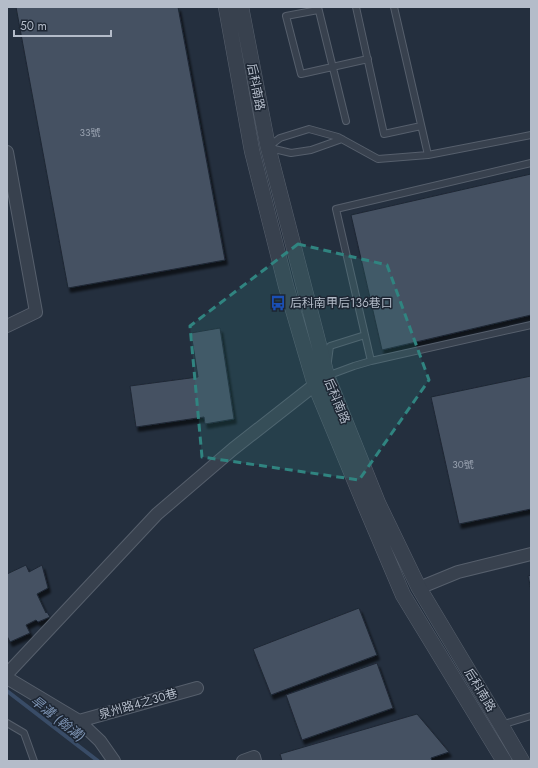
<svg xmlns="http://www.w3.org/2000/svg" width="538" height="768" font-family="Jost,'Noto Sans TC',sans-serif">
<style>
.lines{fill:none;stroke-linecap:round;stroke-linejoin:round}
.stream{stroke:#394c67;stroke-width:4}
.building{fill:#455162;stroke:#1f2835;filter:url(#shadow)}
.service-casing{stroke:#565f6c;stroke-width:8}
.minor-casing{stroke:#565f6c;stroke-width:14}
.tertiary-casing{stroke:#565f6c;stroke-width:16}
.service{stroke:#38414e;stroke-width:6}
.minor{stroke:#38414e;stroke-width:12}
.tertiary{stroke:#38414e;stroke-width:15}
.marked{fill:#308480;fill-opacity:0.2;stroke:#308480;stroke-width:3;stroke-dasharray:8 5;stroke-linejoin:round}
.labels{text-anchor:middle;stroke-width:3;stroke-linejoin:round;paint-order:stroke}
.number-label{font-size:10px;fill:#98a1af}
.street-label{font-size:12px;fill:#b4bcc9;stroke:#1d2633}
.poi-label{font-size:12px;fill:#b4bcc9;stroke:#1d2633;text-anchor:start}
.water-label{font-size:13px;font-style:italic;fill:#7c92b1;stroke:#1d2633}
</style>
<defs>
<filter id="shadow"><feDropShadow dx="2.5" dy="4.5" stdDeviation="1" flood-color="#0009"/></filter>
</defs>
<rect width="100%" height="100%" fill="#242f3e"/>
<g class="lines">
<!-- stream -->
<path class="stream" d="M7 691 98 761"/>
</g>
<!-- building -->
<path class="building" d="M16 7H178L225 260 68 288Z
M531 174V315L382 350 351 215Z
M220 328 234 419 205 424 204 417 136 427 130 386 198 377 191 333Z
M531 376V509L459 524 431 397Z
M26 565 29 572 42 565 48 588 37 594 46 613 47 612 50 617 38 622 36 620 26 625 30 633 10 642 7 636V574Z
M531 575V589L528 576Z
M359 608 377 655 271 695 253 649Z
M377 663 393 708 302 740 286 695Z
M417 714 449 752 431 758 432 761H282L280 754Z"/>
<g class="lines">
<!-- service casing -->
<g class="service-casing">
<path id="service" d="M318 7 346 121
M356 7 384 134 421 126
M394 7 428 155
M318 10 286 16 301 74 368 59
M268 147 280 138 309 129 338 137 378 159 428 155 531 135
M270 148 291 153 311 150 342 139
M328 361 330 346 365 335
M371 361 336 209 531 163
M327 376 354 366 371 361 531 325
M7 723 24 733 34 761
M501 725 531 716"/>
</g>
<!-- minor casing -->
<g class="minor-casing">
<path id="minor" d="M7 152 36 312 7 326
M419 588 458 572 531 554
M7 674 157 514 233 449 321 380
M7 678 79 721 100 741 114 761
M79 721 197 688
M243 761 254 757 255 761"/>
</g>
<!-- tertiary casing -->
<g class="tertiary-casing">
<path id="tertiary" d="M226 7 252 151 286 286 315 385 366 508 403 595 504 761
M241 7 268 147 327 376 378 503 419 588 501 725 522 761"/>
</g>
<!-- service -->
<use href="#service" class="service"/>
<!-- minor -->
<use href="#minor" class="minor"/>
<!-- tertiary -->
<use href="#tertiary" class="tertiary"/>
</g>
<!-- marked area -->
<path class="marked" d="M298 244 387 265 429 380 359 480 202 457 190 326Z"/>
<!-- icons -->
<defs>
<g id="bus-bare" transform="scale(1.2)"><path d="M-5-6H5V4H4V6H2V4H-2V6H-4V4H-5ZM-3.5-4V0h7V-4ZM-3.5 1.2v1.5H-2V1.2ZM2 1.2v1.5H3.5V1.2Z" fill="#1a4fb4" stroke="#1d2633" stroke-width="2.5" paint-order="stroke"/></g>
</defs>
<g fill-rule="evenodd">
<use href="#bus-bare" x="278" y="303"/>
</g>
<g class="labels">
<!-- number labels -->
<g class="number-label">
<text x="90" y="136">33號</text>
<text x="463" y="468">30號</text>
</g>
<!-- street labels -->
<g class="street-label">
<text transform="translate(256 87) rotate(79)" y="4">后科南路</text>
<text transform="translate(337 401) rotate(68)" y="4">后科南路</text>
<text transform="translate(480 690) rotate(59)" y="4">后科南路</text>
<text transform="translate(138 704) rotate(-16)" y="4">泉州路4之30巷</text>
</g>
<!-- poi labels -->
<g class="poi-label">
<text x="290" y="307">后科南甲后136巷口</text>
</g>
<!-- water labels -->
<g class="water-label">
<text transform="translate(58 718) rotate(38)" y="5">旱溝 (翰溝)</text>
</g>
</g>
<!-- border -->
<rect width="538" height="768" fill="none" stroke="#b4bcc9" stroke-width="16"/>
<!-- scale -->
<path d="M14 30v6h97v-6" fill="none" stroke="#b4bcc9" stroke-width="2"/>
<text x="20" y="30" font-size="12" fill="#b4bcc9" stroke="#1d2633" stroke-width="3" paint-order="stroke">50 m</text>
</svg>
